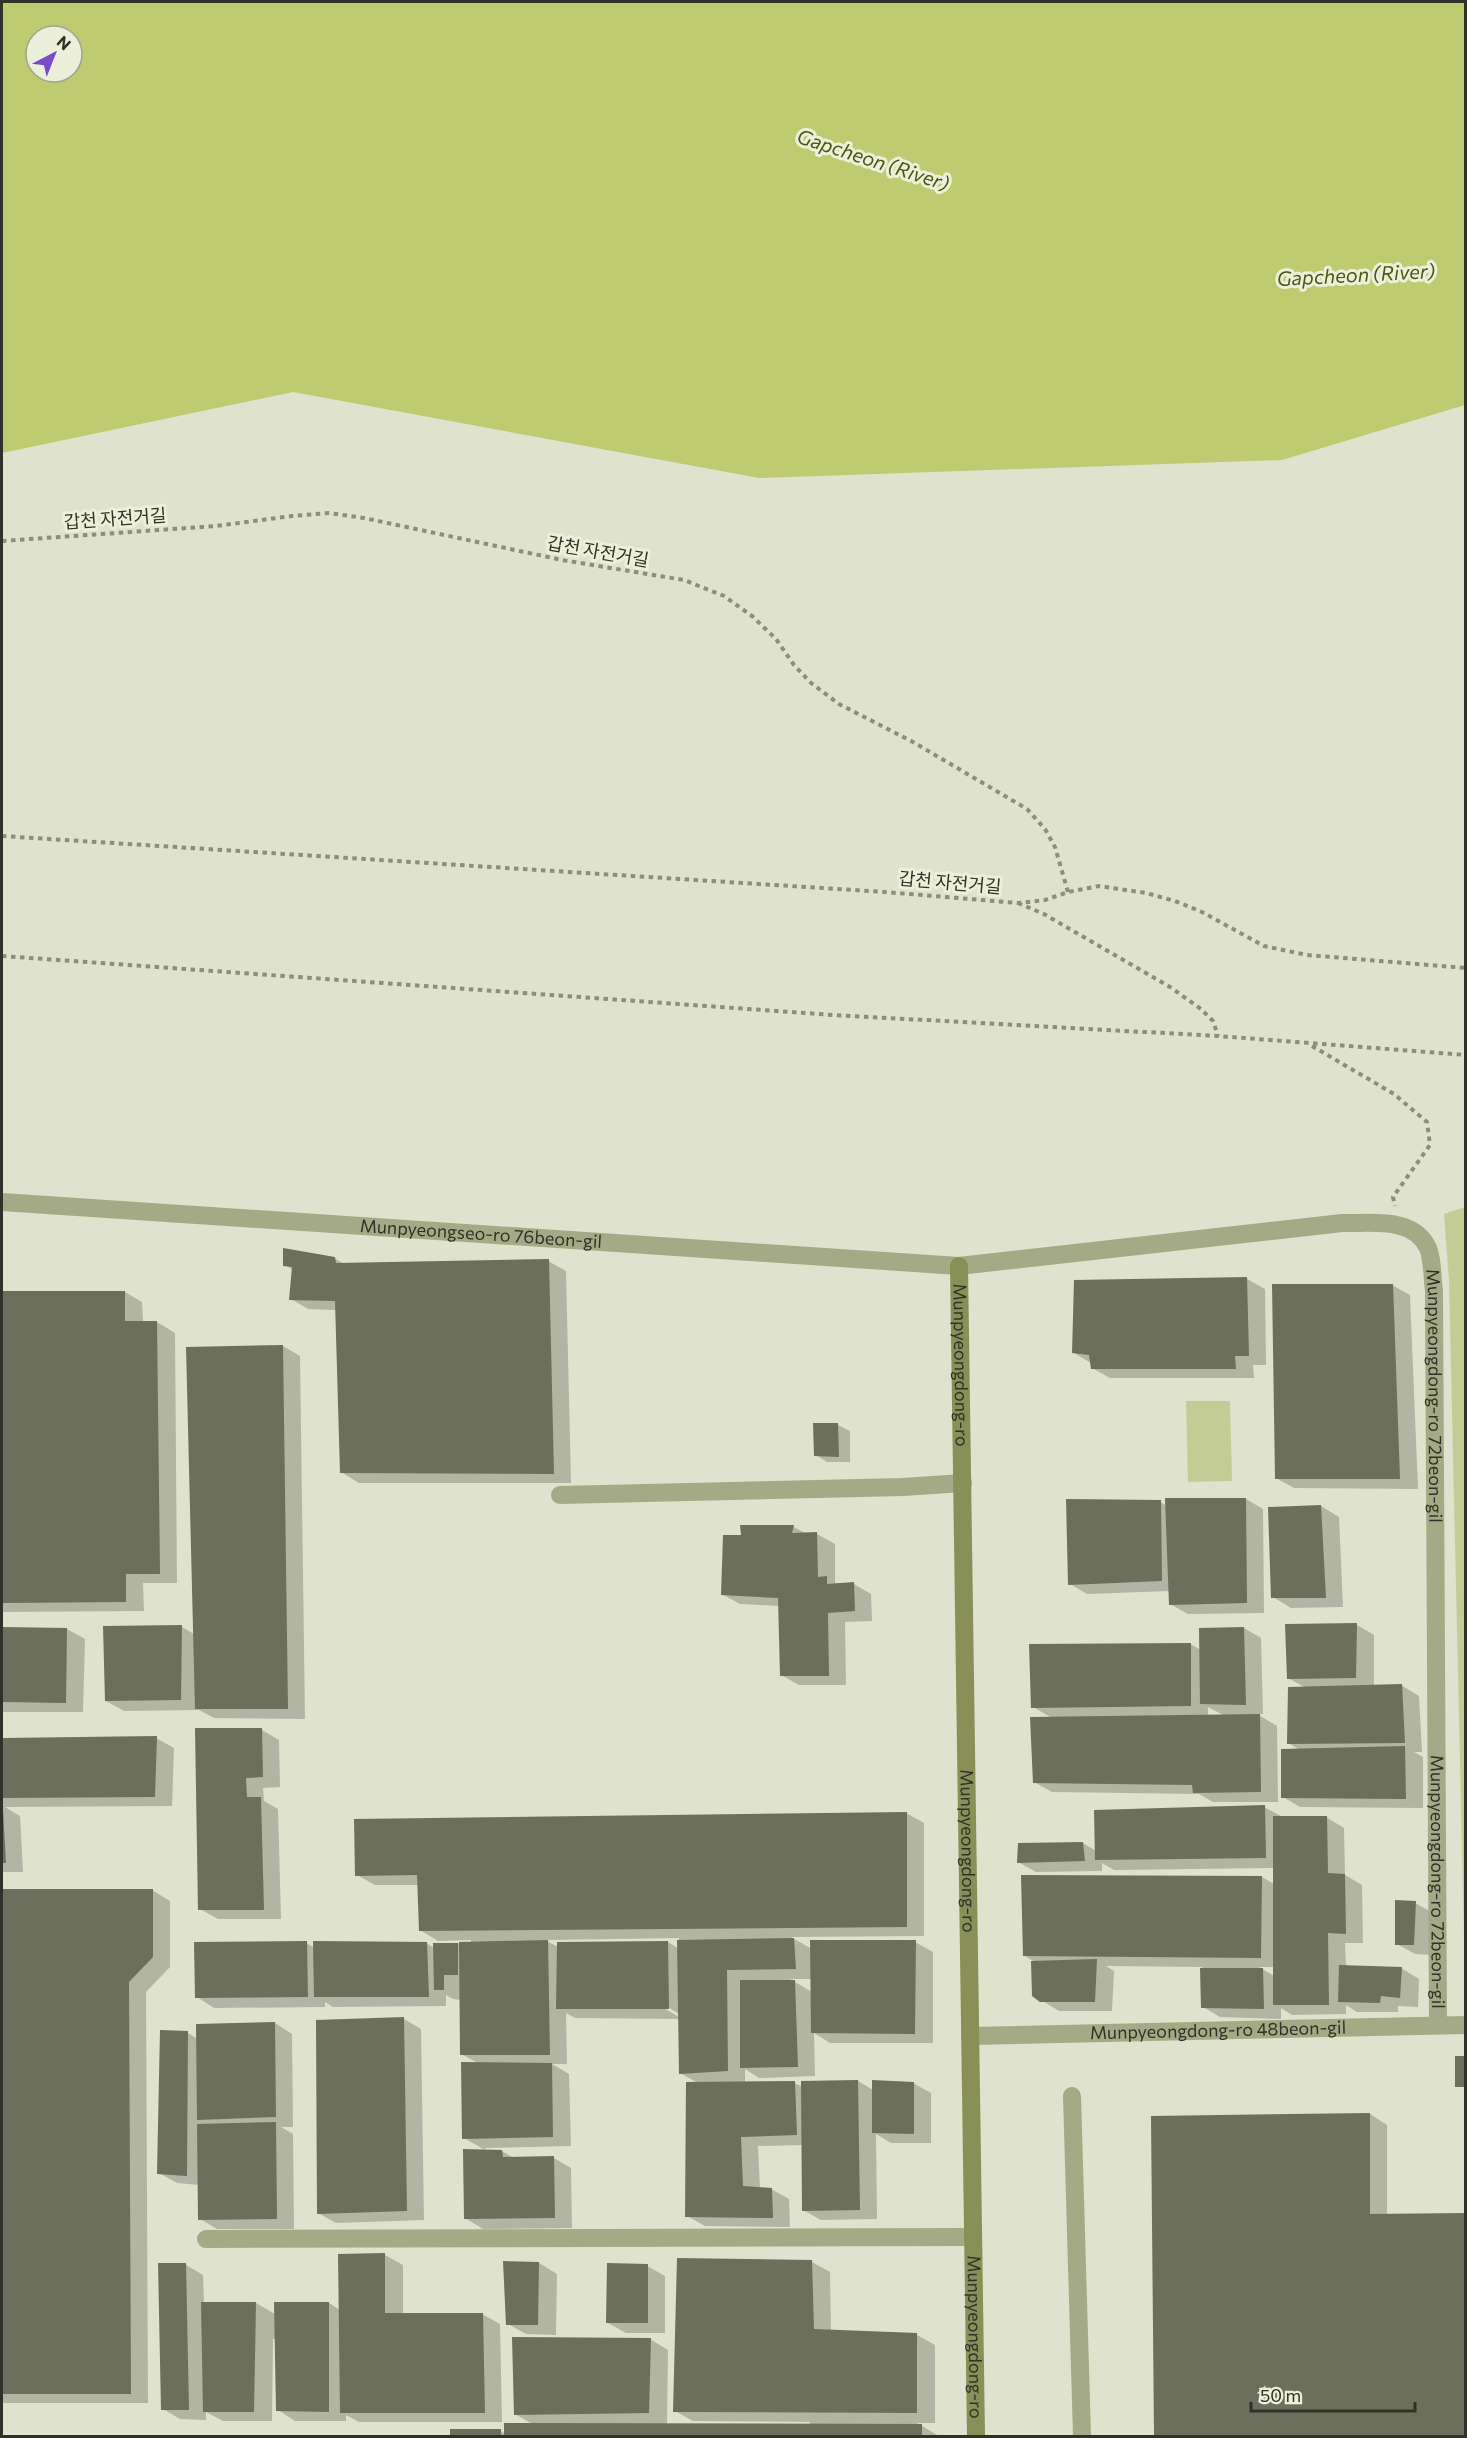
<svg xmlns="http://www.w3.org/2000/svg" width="1467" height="2438" font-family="Commissioner,'Noto Sans KR',sans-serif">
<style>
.green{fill:#c4cc96}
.water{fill:#becb71;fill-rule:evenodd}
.shadow{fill:#0003;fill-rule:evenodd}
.building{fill:#6c6f5c}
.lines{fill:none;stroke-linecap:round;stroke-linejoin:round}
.path{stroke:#8b8e7f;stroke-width:4;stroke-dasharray:4.5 4.5;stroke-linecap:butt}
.street{stroke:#a4aa85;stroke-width:18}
.secondary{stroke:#889057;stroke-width:18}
.labels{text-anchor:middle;stroke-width:6;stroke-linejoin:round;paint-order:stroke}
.street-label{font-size:18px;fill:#303229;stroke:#ecf0da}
.water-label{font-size:20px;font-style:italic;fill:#4f5613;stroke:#ecf0da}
</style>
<rect width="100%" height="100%" fill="#dfe2cd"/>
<!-- green -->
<path class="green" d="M1465 1207H1466L1465 1980 1449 1280 1444 1214Z
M1186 1401H1230L1232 1481 1188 1482Z"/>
<!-- water -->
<path class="water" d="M2 2H1465V405L1282 460 759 478 293 392 2 453ZM36 36H72V72H36Z"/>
<!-- shadow -->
<path class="shadow" d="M334 1258 344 1264 548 1261 566 1271 571 1483H359L341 1472 336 1310 308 1309 291 1299 293 1270 285 1265Z
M1247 1279 1265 1289 1266 1365H1253L1254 1378H1110L1092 1368 1091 1363 1074 1353 1076 1281Z
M1392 1285 1410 1295 1418 1489 1294 1488 1276 1478Z
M125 1292 142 1302 143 1322H157L175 1333 177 1583H143L144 1611 2 1612V1293Z
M283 1346 300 1356 305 1719 214 1718 199 1710 124 1711 106 1701 182 1627 194 1634Z
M838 1425 850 1431V1462H827L816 1455Z
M1246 1499 1263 1509 1264 1613 1188 1614 1170 1604V1591L1087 1594 1070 1584 1160 1502 1167 1506Z
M1321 1506 1339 1517 1343 1607 1291 1608 1273 1597Z
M741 1527H794L807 1534H817L835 1544V1583L854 1584 871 1594 872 1621 845 1622 846 1685H799L781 1675 780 1606 740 1604 722 1594 743 1536Z
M1357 1625 1374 1635V1686L1401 1685 1419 1696 1422 1752H1414L1423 1757V1808L1300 1807 1283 1797 1300 1750 1288 1743 1306 1688 1288 1678Z
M2 1628 67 1629 85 1639 83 1712H2Z
M1244 1628 1261 1638 1263 1714H1257L1277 1726 1278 1802H1213L1199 1794 1052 1792 1034 1782 1052 1718 1033 1707 1190 1644 1201 1650ZM1208 1707 1225 1716H1208Z
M262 1730 279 1740 280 1787 263 1788 264 1801 278 1809 281 1919H218L200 1909Z
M156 1738 174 1748 172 1806 5 1807 20 1816 23 1872H2V1740Z
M1264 1807 1283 1817H1326L1344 1828 1345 1875 1362 1885 1363 1943H1345L1346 1967 1401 1968 1419 1979 1418 2007 1398 2006V2012H1357L1346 2005V2014L1292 2015 1281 2008V2019L1220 2017 1203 2007 1202 1967 1106 1966 1114 1971 1112 2011H1059L1041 2000 1037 1963 1025 1956 1262 1877 1274 1884V1868L1114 1870 1102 1863V1871L1036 1872 1018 1862 1083 1843 1096 1851ZM1259 1967H1274V1976Z
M906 1813 924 1823V1936L791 1937 812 1949 915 1942 933 1952V2043H830L814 2033 815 2076 759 2078 745 2069V2083H794L803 2087 858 2081 873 2090 913 2083 931 2093V2143H891L876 2134 877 2219 821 2220 803 2210V2145L758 2146 760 2188 771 2189 789 2199 790 2227 705 2226 687 2216 698 2083 680 2073V2019L575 2018 566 2013 567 2064H552L569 2074 571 2146 485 2148V2150L464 2138 478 2063 461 2054V2000L453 1999 446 1995V2006L333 2007 325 2002V2007L214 2008 197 1997 306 1943 315 1948 426 1943 434 1948V1944L471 1943V1940L438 1941 420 1930 419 1885H375L357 1875ZM679 1938V1949L668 1942 558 1947 545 1940ZM790 1979H812V1992ZM663 2004 679 2014V2017L662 2007Z
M152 1890 170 1901V1967L146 1992 148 2403H2V1891Z
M1415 1903 1433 1913 1432 1955 1415 1954 1397 1944Z
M404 2019 421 2029 424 2220 336 2223 318 2213Z
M275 2023 292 2034 293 2127H281L293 2134 294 2229H217L200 2219 199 2185 177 2183 159 2173 188 2033 198 2039Z
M1370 2114 1387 2125V2216L1466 2215V2436H1155L1152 2118Z
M502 2151 514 2158H554L571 2168 572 2228 483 2229 465 2218Z
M385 2255 403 2265V2314H482L500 2324 502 2422H359L346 2415V2421H295L278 2410 276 2339H273L272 2421H223L206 2412V2420L180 2419 163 2409 186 2265 203 2275 204 2304 256 2303 275 2314 329 2303 340 2310Z
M812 2262 830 2272 831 2331 917 2335 935 2345V2423H917L939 2436H451V2430L500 2431 506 2434 534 2425 515 2414 650 2339 668 2350 667 2425H810V2422L693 2421 675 2411Z
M539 2263 557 2274 556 2335 526 2334 508 2324Z
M647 2266 665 2276V2333H626L608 2323Z"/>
<!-- building -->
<path class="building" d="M283 1248 335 1257 336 1263 549 1259 554 1474 340 1473 335 1301 289 1300 292 1267 283 1266Z
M1247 1277 1249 1356H1235L1236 1369H1091L1089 1355 1072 1353 1074 1280Z
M1272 1284H1393L1400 1479H1275Z
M2 1291H125V1321H157L160 1574H126V1602L2 1603Z
M283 1345 288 1709H195L186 1347Z
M813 1423H838L839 1457 814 1456Z
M1165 1498H1246L1247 1603 1169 1605Z
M1066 1499 1161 1500 1162 1581 1068 1585Z
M1321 1505 1326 1598H1271L1268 1507Z
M740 1525H794L792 1533 817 1532 818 1577 827 1576V1584L854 1582 855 1611 828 1613 829 1676H780L778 1598 721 1595 723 1535H741Z
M1357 1623 1356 1678 1287 1679 1285 1624Z
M182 1625 181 1700 105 1701 103 1626Z
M2 1627 67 1628 66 1703 2 1702Z
M1244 1627 1246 1705 1200 1704 1199 1628Z
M1191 1643V1706L1031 1708 1029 1644Z
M1402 1684 1405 1743 1287 1744 1288 1687Z
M1260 1714 1261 1792 1193 1793 1192 1785 1033 1783 1030 1717Z
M195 1728H262L263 1777 246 1778 247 1797H261L264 1910H198Z
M157 1736 155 1797 2 1798V1738Z
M1405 1746 1406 1799 1281 1798V1749Z
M1265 1805 1266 1858 1095 1860 1094 1810Z
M2 1809H3L6 1863H2Z
M907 1812V1927L419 1931 417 1875 355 1876 354 1819Z
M1273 1816H1327L1328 1873 1345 1874 1346 1934 1328 1933 1329 2005H1273Z
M1083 1842 1085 1861 1017 1863 1018 1843Z
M1021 1875 1262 1876 1261 1958 1023 1956Z
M2 1889H153V1957L129 1982 131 2394H2Z
M1395 1900 1416 1901 1414 1945H1395Z
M794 1938 796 1969 727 1970 728 2071 679 2074 677 1940Z
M548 1940 550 2055H460L459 1942Z
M810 1940H916L915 2034 811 2033Z
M307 1941 308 1997 195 1998 194 1942Z
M313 1941 427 1942 429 1997H314Z
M668 1941 669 2009H556L557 1942Z
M433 1943H458V1975H444V1990H434Z
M1097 1959 1095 2002H1040L1032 1996 1031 1961Z
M1339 1965 1402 1967 1400 1998 1381 1996 1380 2003 1338 2002Z
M1200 1968H1263L1264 2009 1201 2008Z
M740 1980H795L798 2067 740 2068Z
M404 2017 407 2211 317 2214 316 2020Z
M275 2022 276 2117 197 2120 196 2024Z
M160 2030 188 2031 187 2176 157 2174Z
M1455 2056H1466V2087H1455Z
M461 2062 552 2063 553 2137 462 2139Z
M858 2080 860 2210 802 2211 801 2081Z
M872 2080 914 2082V2134L872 2133Z
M795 2081 797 2135 741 2137 743 2186 772 2188 773 2218 685 2217 686 2082Z
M1370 2113V2214L1466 2213V2436H1154L1151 2116Z
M276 2122 277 2219 198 2220 197 2124Z
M463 2149 502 2150 503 2157 554 2156 555 2218 464 2219Z
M385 2253V2313H483L485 2413H340L338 2254Z
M677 2258 812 2260 814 2329 917 2333V2413L673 2412Z
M503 2261 539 2262 538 2325H506Z
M158 2263H186L189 2410H161Z
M607 2263 648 2264V2323H606Z
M201 2302H256L254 2412H203Z
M274 2302H329V2412L276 2411Z
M512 2337 651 2338 649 2413 514 2415Z
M504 2423 922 2424V2436H504Z
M450 2429H501V2436H450Z"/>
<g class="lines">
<!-- path -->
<path class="path" d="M2 541 216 526 292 516 329 513 364 518 562 560 684 580 724 596 752 616 776 639 794 665 811 683 839 704 913 742 1027 809 1045 829 1055 847 1068 892
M2 836 885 892 1018 903 1045 900 1068 892 1099 886 1146 893 1175 901 1202 912 1264 946 1307 955 1466 968
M1018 903 1044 914 1170 987 1201 1009 1213 1021 1218 1036
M2 956 833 1015 1218 1036 1466 1055
M1312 1046 1394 1094 1427 1122 1430 1145 1393 1197 1395 1206"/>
<!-- street -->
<g class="street">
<path id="s1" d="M2 1202 959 1266 1342 1223C1371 1224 1413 1216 1428 1248 1433 1260 1432 1278 1434 1291L1438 2025"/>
<path d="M560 1495 903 1487 963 1483"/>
<path id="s2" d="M970 2036 1466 2025"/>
<path d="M1072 2096 1082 2436"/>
<path d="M206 2239 973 2237"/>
</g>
<!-- secondary -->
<path class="secondary" id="s3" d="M959 1266 976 2436"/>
</g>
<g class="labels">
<!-- street labels -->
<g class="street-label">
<text transform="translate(115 519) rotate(-4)" y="6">갑천 자전거길</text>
<text transform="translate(598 552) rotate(10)" y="6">갑천 자전거길</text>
<text transform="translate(950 883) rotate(5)" y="6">갑천 자전거길</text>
<text dy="6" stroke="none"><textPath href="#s1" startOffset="480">Munpyeongseo-ro 76beon-gil</textPath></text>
<text dy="6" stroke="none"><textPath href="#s3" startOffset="99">Munpyeongdong-ro</textPath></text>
<text dy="6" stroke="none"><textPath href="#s1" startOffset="1588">Munpyeongdong-ro 72beon-gil</textPath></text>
<text dy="6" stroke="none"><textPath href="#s3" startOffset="585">Munpyeongdong-ro</textPath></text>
<text dy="6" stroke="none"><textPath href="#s1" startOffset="2074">Munpyeongdong-ro 72beon-gil</textPath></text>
<text dy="6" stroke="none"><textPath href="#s2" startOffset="248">Munpyeongdong-ro 48beon-gil</textPath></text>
<text dy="6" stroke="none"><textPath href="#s3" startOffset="1071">Munpyeongdong-ro</textPath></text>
</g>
<!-- water labels -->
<g class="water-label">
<text transform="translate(873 160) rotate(18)" y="7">Gapcheon (River)</text>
<text transform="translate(1356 275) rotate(-3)" y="7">Gapcheon (River)</text>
</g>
</g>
<!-- border -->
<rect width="1467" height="2438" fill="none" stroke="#303229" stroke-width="6"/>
<!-- north arrow -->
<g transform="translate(54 54) rotate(42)"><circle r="28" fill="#ecf0da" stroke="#a1a493" stroke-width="1.5"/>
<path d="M0-4.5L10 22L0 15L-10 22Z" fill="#774ec6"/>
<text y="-9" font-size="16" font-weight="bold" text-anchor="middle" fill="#303229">N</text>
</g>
<!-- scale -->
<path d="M1251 2402v9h164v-9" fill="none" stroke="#303229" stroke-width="3"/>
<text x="1260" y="2402" font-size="18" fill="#303229" stroke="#ecf0da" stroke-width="4.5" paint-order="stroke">50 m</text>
</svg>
